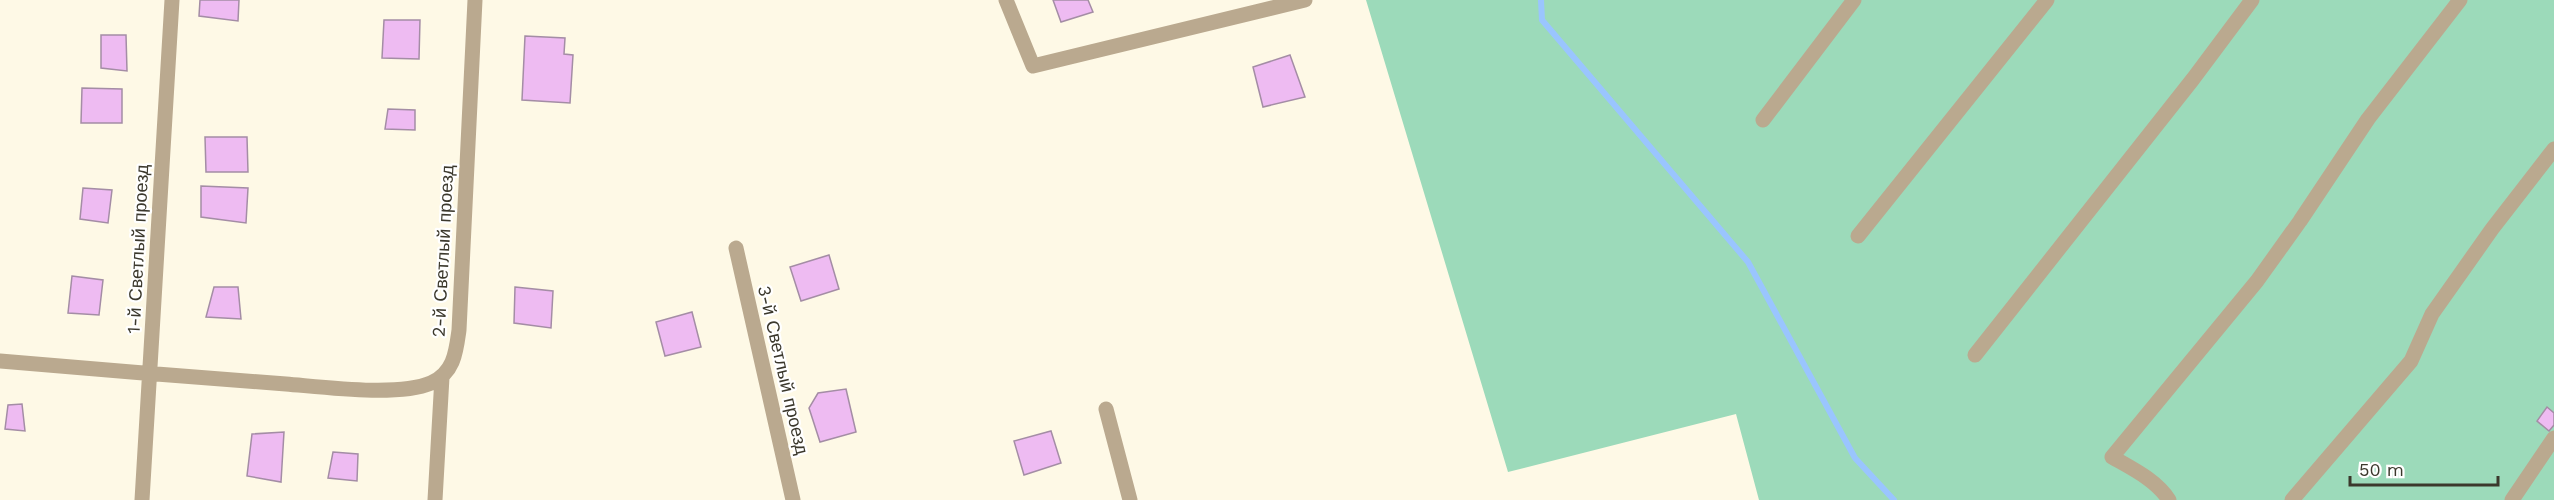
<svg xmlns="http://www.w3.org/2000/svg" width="2554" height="500" font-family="'Work Sans',sans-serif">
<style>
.green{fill:#9cdaba}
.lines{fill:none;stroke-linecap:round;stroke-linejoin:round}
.stream{stroke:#9ac5fe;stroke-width:6}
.building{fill:#eebbf2;stroke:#a48da5;stroke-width:1.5}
.minor{stroke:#baa98f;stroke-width:15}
.labels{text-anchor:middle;stroke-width:4.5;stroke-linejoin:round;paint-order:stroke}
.street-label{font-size:18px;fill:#3b382c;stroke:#fff}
</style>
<rect width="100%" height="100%" fill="#fef9e6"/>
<!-- green -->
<path class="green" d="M1366 0H2554V500H1759L1736 414 1508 472Z"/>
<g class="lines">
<!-- stream -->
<path class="stream" d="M1541 0 1542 20 1748 262 1855 458 1894 500"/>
</g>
<!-- building -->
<path class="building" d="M200 0H239L238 21 199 16Z
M1053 0H1088L1093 12 1061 22Z
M384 20H420L419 59 382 58Z
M101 35H126L127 71 101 68Z
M525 36 565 38 564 54 573 55 570 103 522 100Z
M1290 55 1305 97 1263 107 1253 67Z
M82 88 122 89V123H81Z
M388 109 415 110V130L385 129Z
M205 137H247L248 172H206Z
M201 186 248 188 246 223 201 217Z
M83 188 112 190 108 223 80 219Z
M829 255 839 289 801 301 790 267Z
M72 276 103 280 99 315 68 313Z
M214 287H238L241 319 206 317Z
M515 287 553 291 551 328 514 323Z
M692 312 701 347 665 356 656 322Z
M846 389 856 432 820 442 809 408 818 393Z
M22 404 25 431 5 429 8 405Z
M2547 407 2554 413V425L2549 431 2537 421Z
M1051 431 1061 463 1024 475 1014 441Z
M284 432 281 482 247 476 252 434Z
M333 452 358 454 357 481 328 478Z"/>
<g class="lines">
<!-- minor -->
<path class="minor" d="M1006 0 1033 66 1305 0
M1763 120 1854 0
M1858 236 2047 0
M736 248 793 500
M1975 355 2193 79 2252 0
M0 361C95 369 191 377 286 384 323 387 398 397 431 383 454 373 456 352 459 330L475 0
M1106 409 1130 500
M142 500 172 0
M435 500 442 377
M2169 500C2156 480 2133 469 2112 457L2257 281 2300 221 2368 119 2460 0
M2292 500 2411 361 2432 314 2492 229 2554 149
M2512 500 2554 438"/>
</g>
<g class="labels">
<!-- street labels -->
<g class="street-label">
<text transform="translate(138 249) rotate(-87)" y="6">1-й Светлый проезд</text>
<text transform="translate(443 251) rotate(-87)" y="6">2-й Светлый проезд</text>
<text transform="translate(783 370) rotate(77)" y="6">3-й Светлый проезд</text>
</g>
</g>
<!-- scale -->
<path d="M2350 476v9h148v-9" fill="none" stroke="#3b382c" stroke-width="3"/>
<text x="2359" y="476" font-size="18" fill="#3b382c" stroke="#ffffff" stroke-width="4.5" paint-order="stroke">50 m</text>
</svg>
